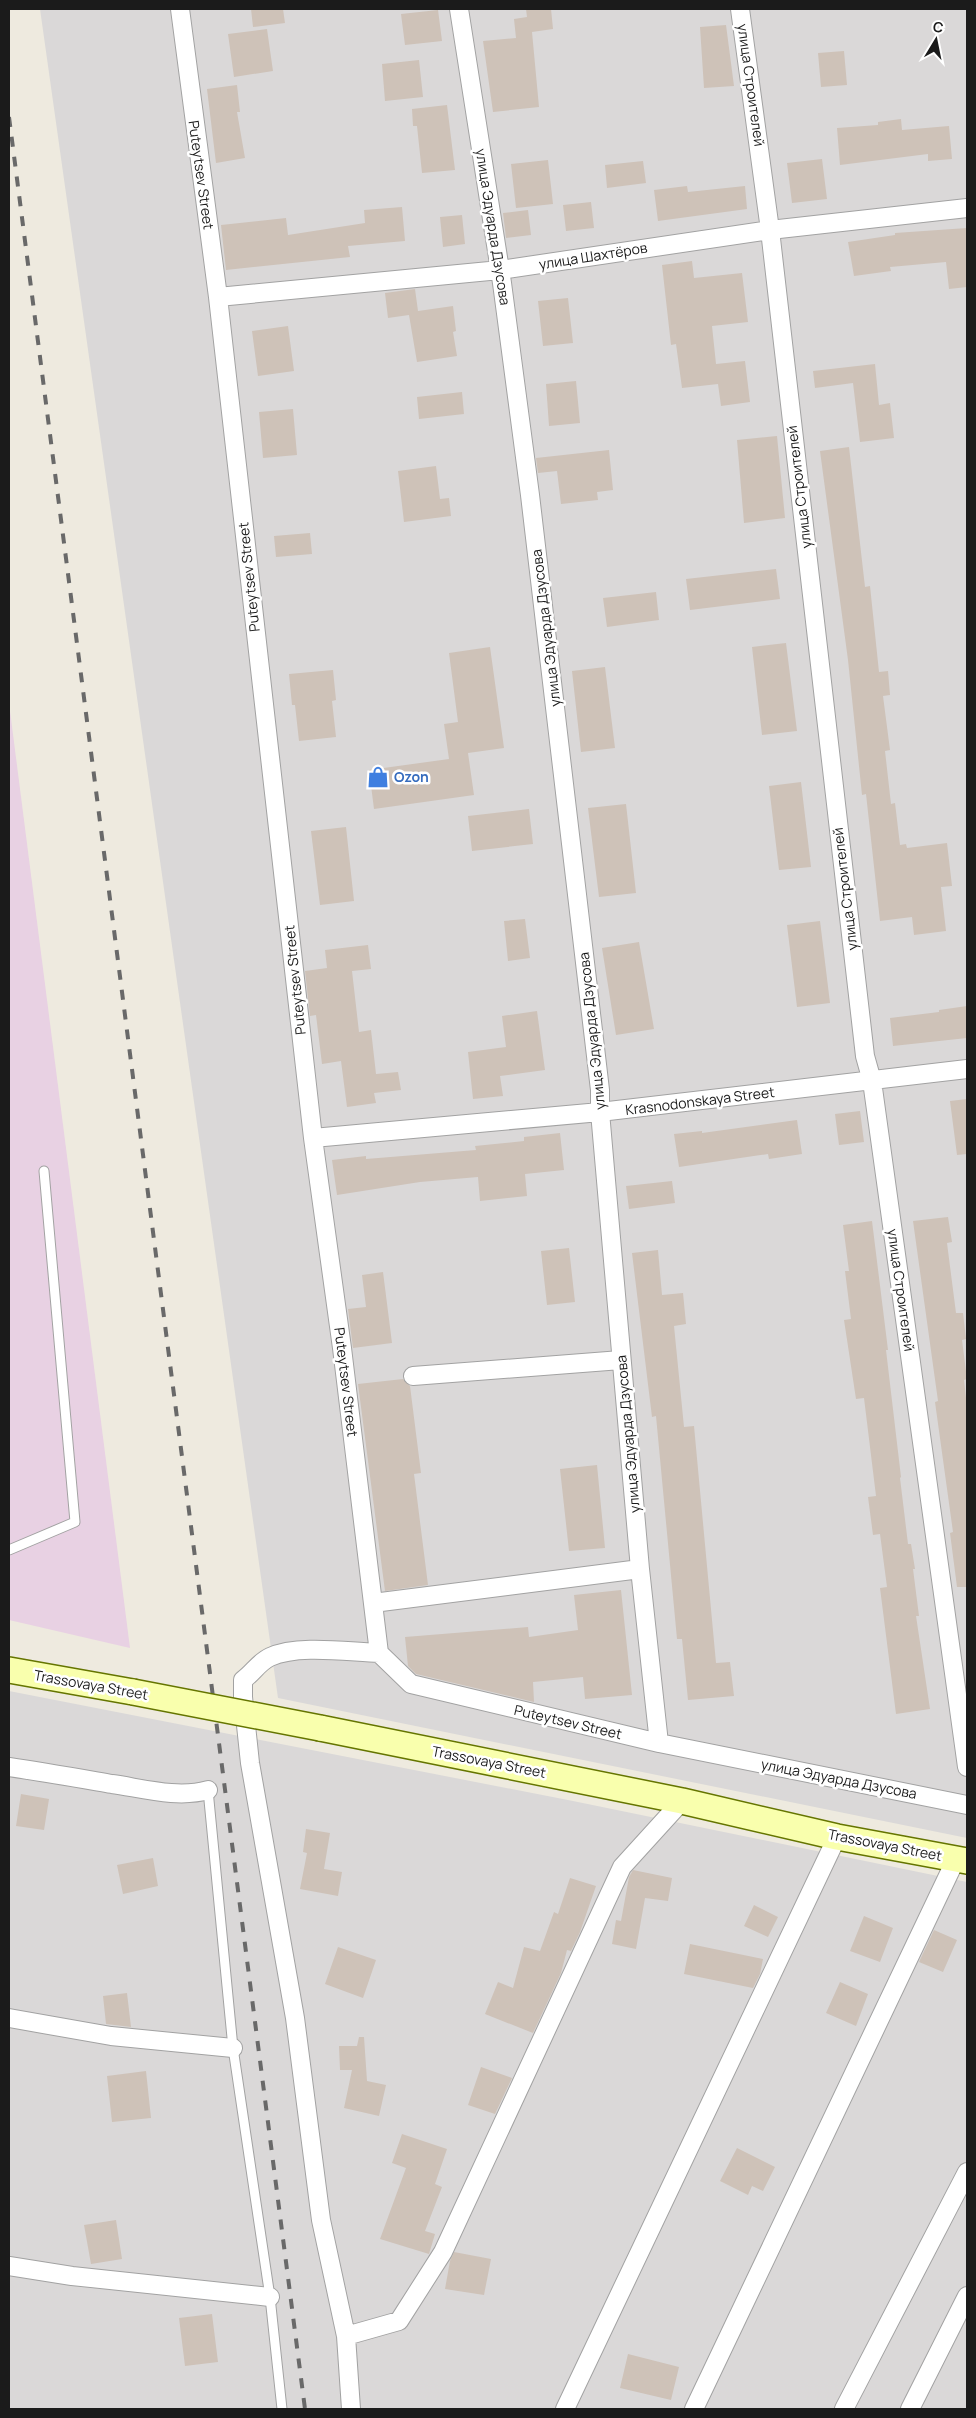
<svg xmlns="http://www.w3.org/2000/svg" width="976" height="2418" font-family="Manrope,sans-serif">
<style>
.residential{fill:#dad8d8}
.industrial{fill:#e8d1e3}
.building{fill:#cec2b8}
.lines{fill:none;stroke-linecap:round;stroke-linejoin:round}
.lane-casing{stroke:#a2a2a2;stroke-width:11}
.street-casing{stroke:#a2a2a2;stroke-width:20}
.secondary-casing{stroke:#657500;stroke-width:28}
.lane{stroke:#fff;stroke-width:9}
.street{stroke:#fff;stroke-width:18}
.secondary{stroke:#f9ffad;stroke-width:25}
.rail{stroke:#696969;stroke-width:4;stroke-dasharray:10 10;stroke-linecap:butt}
.secondary-bridge-casing{stroke:#657500;stroke-width:28;stroke-linecap:butt}
.secondary-bridge{stroke:#f9ffad;stroke-width:25}
.labels{text-anchor:middle;stroke-width:5;stroke-linejoin:round;paint-order:stroke}
.street-label{font-size:14px;fill:#1b1b1b;stroke:#fff}
.shop-label{font-size:14px;font-weight:bold;fill:#366cbe;stroke:#fff;text-anchor:start}
</style>
<rect width="100%" height="100%" fill="#eeeadf"/>
<!-- residential -->
<path class="residential" d="M40 9H967V1838L278 1698Z
M9 1691 573 1801 967 1882V2409H9Z"/>
<!-- industrial -->
<path class="industrial" d="M9 703 130 1648 9 1620Z"/>
<!-- building -->
<path class="building" d="M251 9H283L285 23 253 27Z
M526 9H551L553 29 532 32 539 107 493 112 483 41 516 38 514 19 527 17Z
M438 10 442 41 405 45 401 14Z
M726 25 734 86 704 88 700 27Z
M267 29 273 71 234 77 228 34Z
M844 51 847 85 821 87 818 53Z
M419 60 423 97 385 101 382 64Z
M237 85 240 112H237L245 158 216 163 207 89Z
M447 105 455 170 422 173 417 126H413L412 109Z
M901 119 902 130 949 126 952 159 928 161V154L840 165 837 128 878 125V122Z
M822 159 827 199 792 203 787 163Z
M548 160 553 204 516 208 511 164Z
M643 161 646 183 607 188 605 165Z
M687 186 688 192 745 186 747 209 658 221 654 190Z
M591 202 594 228 566 231 563 205Z
M402 207 405 241 348 246 350 257 226 270 221 225 286 218 288 235 365 223 364 210Z
M528 210 531 235 506 238 503 213Z
M462 215 465 244 443 247 440 217Z
M967 228V287L949 289 946 262 890 267 891 271 854 276 848 242 895 235V233Z
M692 261 694 278 742 273 748 322 712 326 716 364 745 361 750 402 721 406 718 384 682 388 676 344 671 345 662 265Z
M415 289 418 311 453 306 456 331 453 332 457 356 417 362 409 315 388 318 385 293Z
M568 298 573 343 543 346 538 301Z
M288 326 294 371 258 376 252 331Z
M875 364 879 405 890 403 894 438 860 442 853 383 815 388 813 371Z
M576 381 580 423 549 426 546 384Z
M462 392 464 414 419 419 417 397Z
M293 409 297 455 263 458 259 412Z
M777 436 785 518 744 523 737 440Z
M849 447 865 587 870 586 879 672 888 671 890 695 883 696 890 750 885 751 891 804 895 803 900 845 906 844 907 848 947 843 952 886 941 887 946 931 914 935 912 917 880 921 866 794 862 795 848 660 820 451Z
M609 450 613 490 597 492 598 500 561 504 557 471 538 473 536 458Z
M436 466 440 499 449 498 451 516 404 522 398 471Z
M310 533 312 554 276 557 274 536Z
M776 569 780 599 690 610 686 579Z
M656 592 659 620 607 627 603 598Z
M786 643 797 731 762 735 752 647Z
M490 647 504 748 468 753 474 795 374 809 369 770 449 759 444 724 458 722 449 653Z
M605 667 615 748 581 752 572 671Z
M333 670 336 700 332 701 336 737 299 741 295 705H292L289 674Z
M801 782 811 867 779 870 769 786Z
M626 804 636 893 599 897 588 808Z
M529 809 533 844 472 851 468 816Z
M346 827 354 901 320 905 311 831Z
M525 919 530 958 508 961 504 921Z
M820 921 830 1003 797 1007 787 925Z
M639 942 654 1029 616 1035 602 948Z
M368 945 371 969 352 971 359 1032 371 1030 376 1074 398 1072 401 1090 374 1093 376 1103 347 1107 341 1061 322 1064 316 1015 310 1016 305 971 327 968 325 950Z
M967 1006V1038L893 1046 890 1018 939 1012V1010Z
M537 1011 545 1070 500 1076 503 1096 473 1099 468 1052 506 1047 502 1016Z
M967 1099V1154L957 1155 950 1101Z
M860 1111 864 1142 839 1145 835 1114Z
M797 1120 802 1154 769 1159 768 1154 679 1167 674 1134 702 1131V1133Z
M560 1133 564 1170 525 1174 527 1196 480 1201 478 1177 420 1182 337 1195 332 1160 366 1156V1159L476 1150 475 1146 524 1141V1137Z
M672 1181 675 1203 629 1209 626 1186Z
M948 1217 952 1242 947 1243 956 1313H963L966 1339 962 1340 967 1379 964 1380 967 1407V1587H957L950 1533 953 1532 935 1402 938 1401 913 1221Z
M872 1221 888 1350H886L901 1477 900 1478 908 1544H911L915 1569H913L919 1616H916L930 1709 896 1714 880 1588 887 1587 880 1534 873 1535 868 1497 876 1496 864 1398 856 1399 844 1320 851 1319 845 1271H849L843 1225Z
M569 1248 575 1302 547 1305 541 1251Z
M658 1250 662 1295 683 1293 686 1324 674 1326 684 1427 694 1426 716 1663 730 1662 734 1696 688 1700 682 1639H677L656 1416 652 1417 632 1253Z
M383 1272 392 1343 353 1348 348 1309 366 1307 362 1275Z
M403 1379 410 1386 421 1473 414 1474 428 1585 385 1591 358 1384Z
M597 1465 605 1548 569 1551 560 1469Z
M621 1590 632 1695 585 1699 583 1677 533 1682 534 1702 416 1674 408 1666 405 1637 528 1627 529 1637 578 1630 574 1595Z
M21 1794 49 1799 44 1830 16 1826Z
M306 1829 330 1833 324 1869 342 1872 338 1896 300 1889 307 1853 303 1852Z
M153 1858 158 1886 123 1894 117 1865Z
M633 1870 672 1878 668 1901 645 1898 636 1949 612 1944 616 1920 621 1921 629 1877Z
M570 1878 596 1886 580 1932 571 1951 567 1950 561 1973 533 2033 485 2014 498 1982 513 1988 524 1947 540 1951 554 1912 558 1914Z
M754 1905 778 1917 768 1937 744 1926Z
M864 1916 893 1928 880 1962 850 1951Z
M934 1930 957 1940 943 1972 919 1962Z
M690 1944 763 1959 760 1974 753 1988 684 1974Z
M338 1947 376 1960 363 1998 325 1984Z
M840 1982 868 1994 856 2026 826 2013Z
M127 1993 131 2027 106 2024 103 1996Z
M359 2037H364L367 2081 386 2085 379 2116 344 2108 352 2070H340L339 2046H357Z
M481 2067 512 2078 495 2114 468 2105Z
M146 2071 151 2118 112 2122 107 2076Z
M402 2134 447 2149 435 2184 442 2187 425 2231 435 2234 429 2254 380 2239 406 2168 392 2163Z
M737 2148 775 2167 763 2191 752 2186 748 2195 720 2181Z
M116 2220 122 2259 91 2264 84 2225Z
M454 2252 491 2259 484 2295 445 2289 450 2261Z
M212 2314 218 2362 185 2366 179 2318Z
M628 2354 679 2367 671 2400 620 2388Z"/>
<g class="lines">
<!-- lane casing -->
<g class="lane-casing">
<path id="lane" d="M9 1550 75 1522 44 1171
M208 1790 233 2048 270 2297 282 2409"/>
</g>
<!-- street casing -->
<g class="street-casing">
<path id="street" d="M180 9 218 297 313 1138 342 1348 379 1653 411 1684 659 1743
M459 9 502 283 530 495 600 1090V1112L640 1569 659 1743 967 1805
M740 9 770 230 865 1056 872 1081 967 1767
M218 297 500 270 770 230 967 208
M313 1138 600 1112 967 1069
M413 1376 621 1360
M373 1603 640 1569
M9 1767C43 1772 77 1778 112 1784 141 1788 178 1799 208 1790
M9 2018 111 2036 233 2048
M9 2266 72 2276 270 2297
M346 2336 399 2321 443 2252 622 1867 682 1801
M351 2409 346 2336 321 2220 295 2018 250 1763 243 1697V1680C253 1673 259 1662 270 1657 298 1644 348 1652 379 1653
M565 2409 837 1837
M694 2409 956 1859
M844 2409 967 2172
M910 2409 967 2296"/>
</g>
<!-- secondary casing -->
<g class="secondary-casing">
<path id="secondary" d="M9 1670 133 1692
M320 1728 682 1801 837 1837 967 1861"/>
</g>
<!-- lane -->
<use href="#lane" class="lane"/>
<!-- street -->
<use href="#street" class="street"/>
<!-- secondary -->
<use href="#secondary" class="secondary"/>
<!-- rail -->
<path class="rail" d="M9 117 305 2409"/>
<!-- secondary-bridge casing -->
<g class="secondary-bridge-casing">
<path id="secondary-bridge" d="M133 1692 320 1728"/>
</g>
<!-- secondary-bridge -->
<use href="#secondary-bridge" class="secondary-bridge"/>
</g>
<!-- icons -->
<defs>
<g id="shop-bare" transform="scale(1.725)"><path d="M-5-2.5h2.3a2.7 3.5 0 0 1 5.4 0H5L5.5 6h-11ZM-1.5-2.5h3a1.5 2.3 0 0 0-3 0Z" fill="#3f7fe0" stroke="#fff" stroke-width="2.5" paint-order="stroke"/></g>
</defs>
<g fill-rule="evenodd">
<use href="#shop-bare" x="378" y="777"/>
</g>
<g class="labels">
<!-- street labels -->
<g class="street-label">
<text transform="translate(751 85) rotate(82)" y="5">улица Строителей</text>
<text transform="translate(201 175) rotate(82)" y="5">Puteytsev Street</text>
<text transform="translate(493 227) rotate(81)" y="5">улица Эдуарда Дзусова</text>
<text transform="translate(593 256) rotate(-9)" y="5">улица Шахтёров</text>
<text transform="translate(799 487) rotate(-97)" y="5">улица Строителей</text>
<text transform="translate(249 577) rotate(-96)" y="5">Puteytsev Street</text>
<text transform="translate(546 628) rotate(-97)" y="5">улица Эдуарда Дзусова</text>
<text transform="translate(845 889) rotate(-97)" y="5">улица Строителей</text>
<text transform="translate(295 980) rotate(-96)" y="5">Puteytsev Street</text>
<text transform="translate(592 1031) rotate(-96)" y="5">улица Эдуарда Дзусова</text>
<text transform="translate(700 1101) rotate(-7)" y="5">Krasnodonskaya Street</text>
<text transform="translate(901 1290) rotate(82)" y="5">улица Строителей</text>
<text transform="translate(346 1382) rotate(83)" y="5">Puteytsev Street</text>
<text transform="translate(628 1434) rotate(-95)" y="5">улица Эдуарда Дзусова</text>
<text transform="translate(91 1685) rotate(10)" y="5">Trassovaya Street</text>
<text transform="translate(568 1722) rotate(13)" y="5">Puteytsev Street</text>
<text transform="translate(489 1762) rotate(11)" y="5">Trassovaya Street</text>
<text transform="translate(839 1779) rotate(11)" y="5">улица Эдуарда Дзусова</text>
<text transform="translate(885 1845) rotate(11)" y="5">Trassovaya Street</text>
</g>
<!-- shop labels -->
<g class="shop-label">
<text x="394" y="782">Ozon</text>
</g>
</g>
<!-- border -->
<rect width="976" height="2418" fill="none" stroke="#1b1b1b" stroke-width="20"/>
<!-- north arrow -->
<g transform="translate(936 40) rotate(10)" stroke="#ffffff" stroke-width="4" paint-order="stroke">
<path d="M0-4L9 19L0 12L-9 19Z" fill="#1b1b1b"/>
<text y="-8" font-size="14" font-weight="bold" text-anchor="middle" fill="#1b1b1b">С</text>
</g>
</svg>
